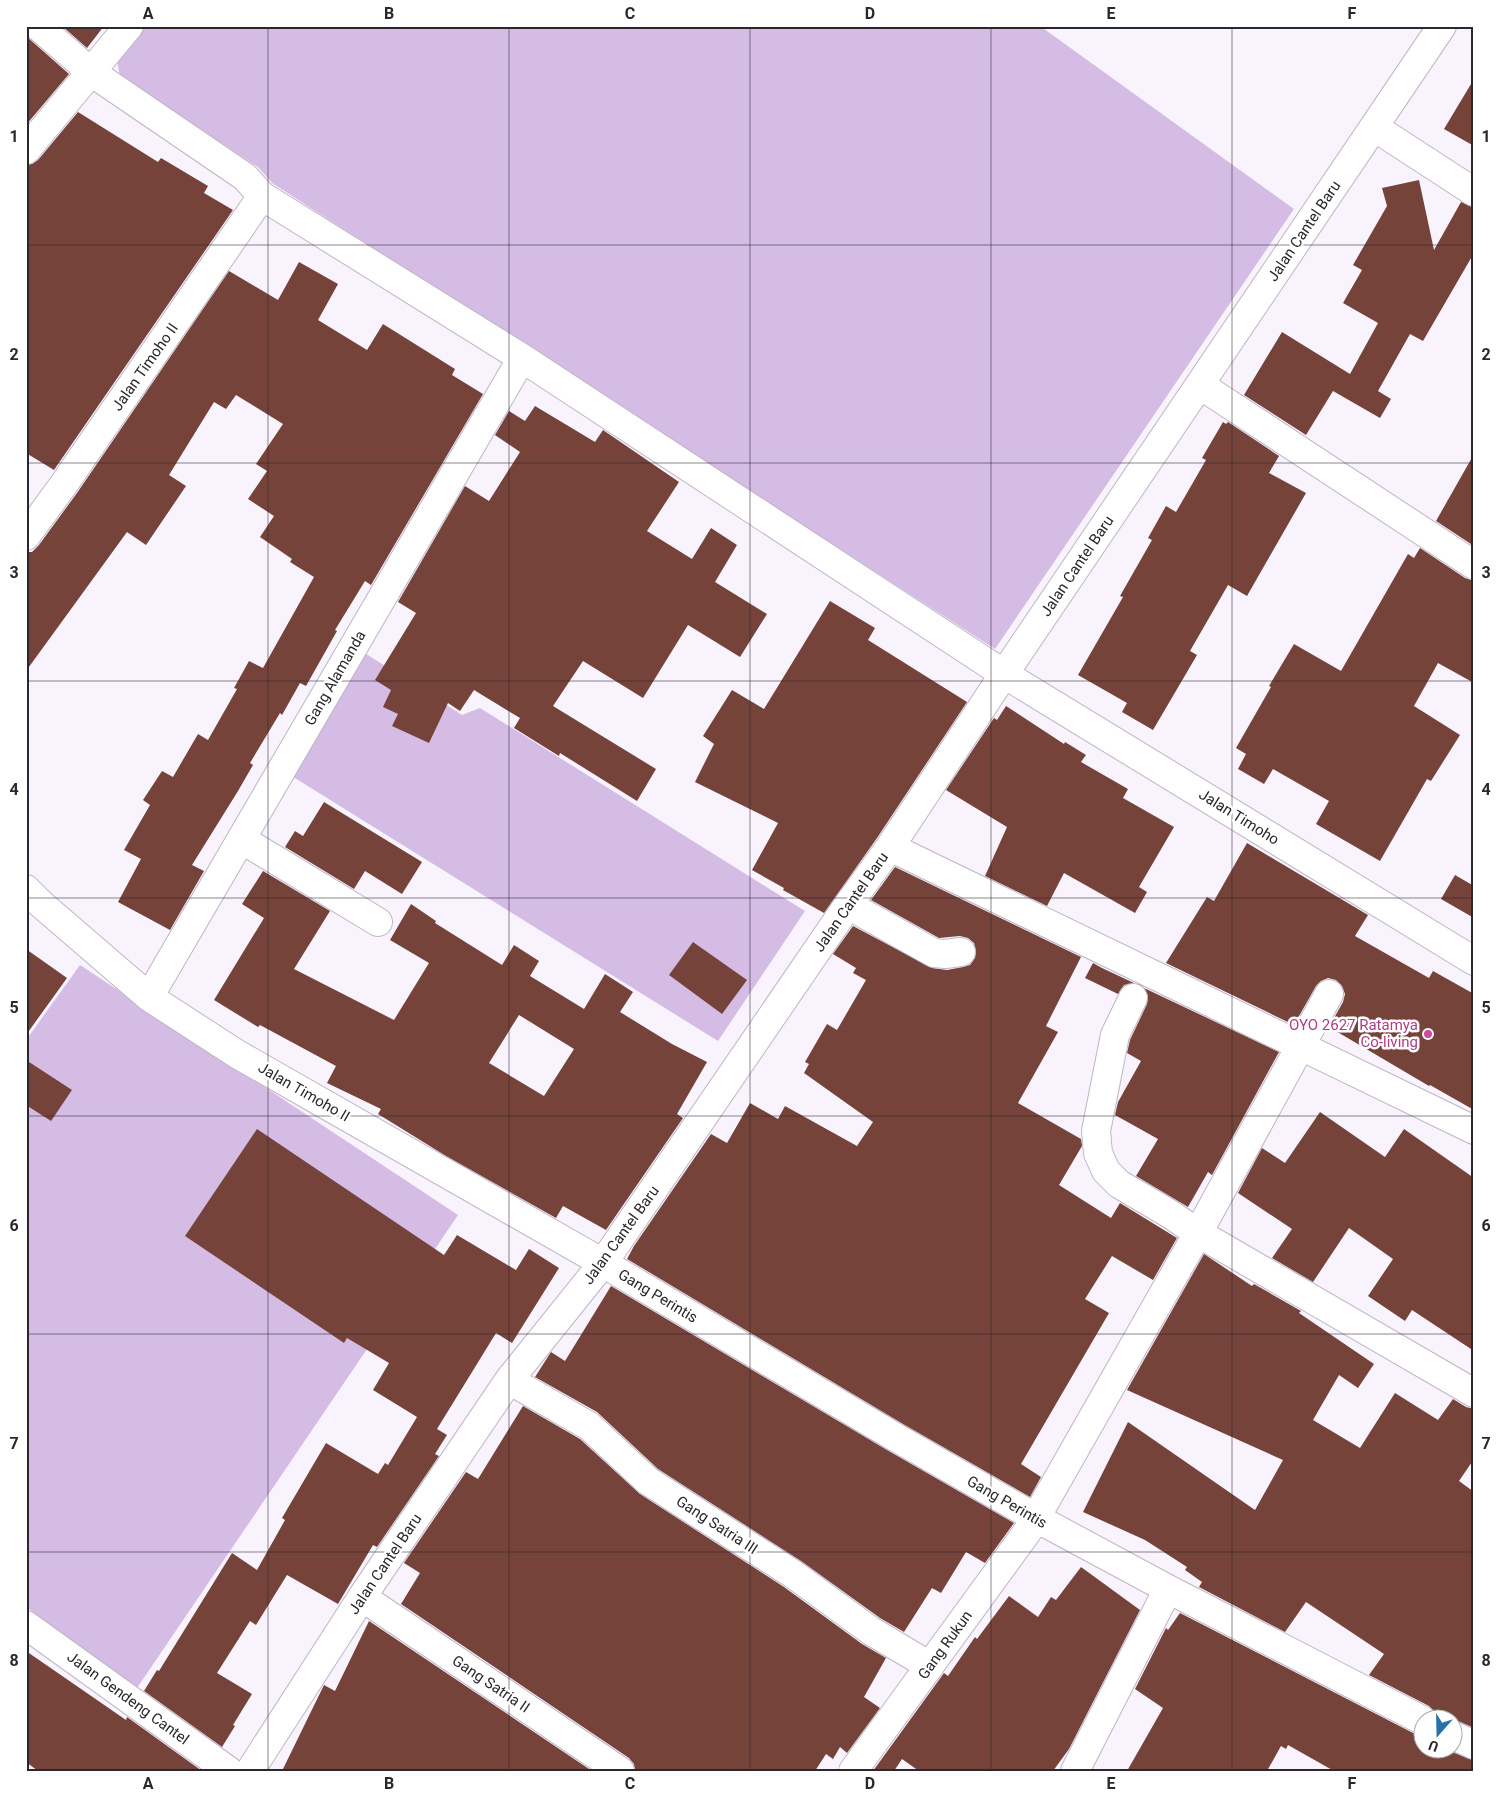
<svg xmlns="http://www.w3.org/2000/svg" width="1500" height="1797" font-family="Roboto,sans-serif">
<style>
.green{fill:#d4bce5}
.building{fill:#754339;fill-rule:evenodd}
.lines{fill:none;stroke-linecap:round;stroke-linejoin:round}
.minor-casing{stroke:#bfb5c6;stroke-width:30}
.minor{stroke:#fff;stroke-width:28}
.grid{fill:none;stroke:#2b272e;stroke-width:1;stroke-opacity:0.55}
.hotel-dot{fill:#d1479c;stroke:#fff;stroke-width:2}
.labels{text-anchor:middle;stroke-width:5;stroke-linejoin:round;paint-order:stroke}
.street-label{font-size:15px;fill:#2b272e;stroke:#fff}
.hotel-label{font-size:15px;fill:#b23c85;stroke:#fff;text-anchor:end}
.neatline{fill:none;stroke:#2b272e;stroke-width:2}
.grid-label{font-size:16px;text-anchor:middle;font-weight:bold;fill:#2b272e}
</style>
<rect width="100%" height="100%" fill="#f9f3fe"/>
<!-- green -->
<path class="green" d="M146 26H1040L1294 209 995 649 272 183 258 167 120 76 117 61Z
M360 650 462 715 480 708 805 911 718 1041 290 775Z
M80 965 458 1215 137 1688 26 1607V1040Z"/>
<!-- building -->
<path class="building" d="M62 26H104L87 48Z
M26 36 69 74 26 125Z
M1474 79V146L1444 129Z
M78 112 158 162 161 158 208 186 204 193 233 210 54 470 26 453V165L32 164 38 160Z
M1419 180 1434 250 1461 202 1474 208V253L1423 341 1410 334 1378 391 1391 399 1380 418 1333 391 1306 435 1244 395 1282 332 1350 374 1378 323 1343 303 1362 270 1353 265 1387 206 1382 188Z
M299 262 338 284 318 320 367 350 383 324 455 369 452 375 483 394 371 585 365 581 335 630 337 631 306 686 300 683 282 715 280 713 250 763 253 765 238 791 192 865 204 871 170 930 118 902 141 859 124 850 150 805 143 800 162 771 173 777 198 734 208 740 237 689 234 688 249 661 263 668 314 577 290 562 292 559 260 537 274 516 248 499 267 471 256 464 283 424 236 395 226 409 214 402 169 475 186 486 146 545 127 532 26 671V552H32L39 545 77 493 229 271 278 300Z
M535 406 595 442 603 430 679 482 647 531 692 559 711 528 737 545 715 582 767 614 740 657 688 625 643 698 583 661 553 706 656 769 637 801 560 753 559 756 514 728 520 718 474 690 460 711 448 703 429 743 392 726 398 714 383 707 391 690 375 680 416 613 398 602 465 486 489 501 520 452 495 435 509 411 525 421Z
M1223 422 1226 424 1228 422 1279 456 1269 473 1306 493 1247 596 1228 585 1190 651 1197 655 1153 730 1122 712 1127 703 1078 675 1123 597 1120 596 1152 540 1148 538 1166 506 1176 512 1206 460 1202 458Z
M1474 454V546L1436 521Z
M1420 548 1465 578 1474 581V683L1438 663 1414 706 1460 735 1431 781 1427 779 1380 861 1316 824 1329 801 1273 769 1264 784 1238 769 1246 754 1236 748 1271 687 1269 686 1294 644 1341 671 1408 554 1414 558Z
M830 601 875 628 868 640 967 702 877 838 824 913 783 890 784 888 752 870 778 823 695 782 714 744 703 736 732 690 764 709Z
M1006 706 1064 744 1065 742 1086 755 1081 762 1128 789 1123 798 1174 827 1139 887 1147 892 1135 913 1064 873 1047 906 985 876 1007 827 946 790 994 718 997 720Z
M324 802 422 862 402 894 365 871 354 889 285 847 295 831 303 836Z
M1247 843 1368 915 1355 936 1429 978 1433 971 1474 994V1110L1430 1085 1429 1086 1329 1027 1343 1002 1345 994 1342 986 1336 980 1328 978 1321 981 1316 986 1294 1025 1166 963 1207 897 1214 901Z
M895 867 1081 957 1046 1026 1058 1032 1018 1103 1081 1139 1082 1146 1059 1185 1111 1218 1120 1203 1177 1238 1153 1280 1112 1256 1085 1299 1109 1313 1021 1464 1041 1477 1030 1497 903 1424 627 1259 634 1246 711 1134 727 1143 750 1103 778 1119 785 1106 857 1146 873 1122 804 1073 809 1064 805 1062 827 1024 837 1030 866 980 853 973 856 968 833 954 853 926 932 968 947 970 963 967 970 965 975 958 976 951 974 943 968 938 960 936 939 938 871 900Z
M263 871 330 911 294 969 394 1020 429 963 390 940 411 904 436 921 435 923 502 965 514 945 539 961 530 976 584 1009 605 974 633 992 620 1012 672 1044 707 1062 677 1114 683 1118 606 1230 563 1206 556 1218 446 1156 378 1114 381 1109 327 1083 336 1066 260 1025 258 1027 214 1000 264 918 242 904ZM519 1015 574 1049 544 1096 489 1063Z
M1455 875 1474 886V918L1441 899Z
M693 942 747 980 722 1014 669 975Z
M26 949 67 978 26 1035Z
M1093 963 1102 968 1134 983 1124 985 1118 994 1085 978Z
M1144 988 1279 1052 1212 1175 1208 1172 1188 1207 1136 1176 1158 1139 1115 1115 1118 1102 1141 1061 1127 1053 1130 1040 1147 1004 1148 996Z
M26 1060 72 1090 51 1121 26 1105Z
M1320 1112 1385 1157 1404 1129 1474 1178V1351L1412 1310 1405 1321 1368 1296 1393 1259 1349 1228 1313 1282 1272 1258 1292 1229 1238 1193 1262 1148 1285 1163Z
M257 1129 444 1255 457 1235 516 1270 529 1249 559 1268 512 1343 496 1333 437 1429 447 1435 435 1454 439 1456 377 1547 373 1545 338 1604 287 1575 256 1625 250 1621 217 1673 252 1694 233 1725 235 1726 222 1747 144 1691 157 1670 159 1671 232 1553 257 1570 285 1520 282 1518 326 1443 378 1474 385 1463 388 1465 417 1417 373 1390 389 1363 347 1338 344 1343 185 1236Z
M1204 1254 1252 1286 1254 1284 1301 1311 1299 1313 1374 1364 1358 1388 1339 1375 1313 1420 1360 1448 1395 1393 1438 1420 1453 1399 1466 1407 1474 1409V1459L1459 1481 1474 1492V1728L1458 1721 1438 1720 1435 1712 1429 1706 1369 1675 1384 1654 1306 1602 1285 1632 1199 1587 1202 1582 1185 1570 1187 1567 1145 1540 1083 1512 1128 1422 1255 1510 1283 1460 1127 1390Z
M611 1286 887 1450 1014 1523 985 1563 966 1552 941 1593 932 1588 904 1632 880 1618 801 1561 658 1469 597 1412 535 1377 551 1352 565 1361Z
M523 1406 580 1439 640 1494 784 1587 862 1644 886 1658 864 1697 880 1708 847 1753 840 1747 833 1759 826 1754 815 1771H635L634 1764 629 1758 401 1604 420 1573 404 1563 466 1472 478 1479Z
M1081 1567 1140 1610 1069 1749 1053 1771H919L902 1759 894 1771H873L944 1673 948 1676 975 1637 977 1639 1009 1596 1038 1617 1051 1597 1056 1600Z
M1180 1613 1415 1734 1422 1736V1750H1446L1474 1760V1771H1334L1288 1745 1286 1749 1281 1746 1267 1771H1127L1163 1708 1135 1689 1166 1628 1168 1630Z
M369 1621 592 1771H282L324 1685 335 1691Z
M26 1651 126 1720 127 1717 202 1771H38L26 1762Z"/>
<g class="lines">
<!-- minor casing -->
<g class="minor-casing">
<path id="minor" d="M38 26 91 72 245 177 262 196 522 358 1004 674 1474 961
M1374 127 1474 192
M26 150 129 26
M1200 385 1474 565
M26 536 64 484 262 196
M241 839 378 922
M890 847C1084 943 1280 1034 1474 1130
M26 889 41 904 149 997 237 1054 603 1263 895 1437 1036 1518 1168 1589 1422 1720
M848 905 934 953 945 954 961 952
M149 997 522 358
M1133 998 1115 1035 1096 1131 1098 1153 1106 1171 1119 1184 1170 1214 1198 1233 1329 994
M509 1380 589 1426 648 1481 793 1574 871 1631 930 1666
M362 1597 620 1771
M26 1625 229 1771
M1452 1735 1474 1745
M250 1771 362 1597 509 1380 603 1263 848 905 890 847 1004 674 1442 26
M853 1771 1030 1528 1198 1233 1474 1393
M1075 1771 1168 1589"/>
</g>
<!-- minor -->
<use href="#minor" class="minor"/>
</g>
<!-- grid -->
<path class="grid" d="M268 26V1771M509 26V1771M750 26V1771M991 26V1771M1232 26V1771M26 245H1474M26 463H1474M26 681H1474M26 898H1474M26 1116H1474M26 1334H1474M26 1552H1474"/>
<!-- markers -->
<circle class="hotel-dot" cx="1428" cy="1034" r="5"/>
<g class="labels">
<!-- street labels -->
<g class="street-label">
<text transform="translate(1304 231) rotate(-56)" y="5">Jalan Cantel Baru</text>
<text transform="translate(145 367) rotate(-55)" y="5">Jalan Timoho II</text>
<text transform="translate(1077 566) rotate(-56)" y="5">Jalan Cantel Baru</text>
<text transform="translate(335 678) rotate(-60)" y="5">Gang Alamanda</text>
<text transform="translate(1239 817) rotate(32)" y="5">Jalan Timoho</text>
<text transform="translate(851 902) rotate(-55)" y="5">Jalan Cantel Baru</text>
<text transform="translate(304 1092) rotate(30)" y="5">Jalan Timoho II</text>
<text transform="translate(621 1235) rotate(-54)" y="5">Jalan Cantel Baru</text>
<text transform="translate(658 1296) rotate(31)" y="5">Gang Perintis</text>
<text transform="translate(1007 1502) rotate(30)" y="5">Gang Perintis</text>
<text transform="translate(717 1525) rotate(33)" y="5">Gang Satria III</text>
<text transform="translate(385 1564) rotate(-56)" y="5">Jalan Cantel Baru</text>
<text transform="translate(945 1645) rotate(-54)" y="5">Gang Rukun</text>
<text transform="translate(491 1684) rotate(34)" y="5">Gang Satria II</text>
<text transform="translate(128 1698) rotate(36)" y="5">Jalan Gendeng Cantel</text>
</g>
<!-- hotel labels -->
<g class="hotel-label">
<text x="1418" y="1030">OYO 2627 Ratamya<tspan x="1418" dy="17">Co-living</tspan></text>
</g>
</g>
<!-- border -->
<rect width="1500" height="1797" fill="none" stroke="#ffffff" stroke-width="55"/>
<!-- north arrow -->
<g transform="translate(1438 1734) rotate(200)"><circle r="24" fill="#ffffff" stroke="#aaa9ab"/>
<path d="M0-4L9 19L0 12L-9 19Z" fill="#2672a4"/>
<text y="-8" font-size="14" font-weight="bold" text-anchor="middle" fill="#2b272e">U</text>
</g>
<rect x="28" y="28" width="1444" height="1742" class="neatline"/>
<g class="grid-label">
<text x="148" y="19">A</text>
<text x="389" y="19">B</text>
<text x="630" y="19">C</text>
<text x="870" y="19">D</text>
<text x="1111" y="19">E</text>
<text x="1352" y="19">F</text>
<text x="14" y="142">1</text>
<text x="1486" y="142">1</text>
<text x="14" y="360">2</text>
<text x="1486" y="360">2</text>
<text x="14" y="578">3</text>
<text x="1486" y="578">3</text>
<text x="14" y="795">4</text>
<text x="1486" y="795">4</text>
<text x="14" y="1013">5</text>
<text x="1486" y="1013">5</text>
<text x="14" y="1231">6</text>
<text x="1486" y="1231">6</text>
<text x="14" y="1449">7</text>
<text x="1486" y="1449">7</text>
<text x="14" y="1666">8</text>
<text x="1486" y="1666">8</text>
<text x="148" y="1789">A</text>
<text x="389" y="1789">B</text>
<text x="630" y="1789">C</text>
<text x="870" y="1789">D</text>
<text x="1111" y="1789">E</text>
<text x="1352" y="1789">F</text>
</g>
</svg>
